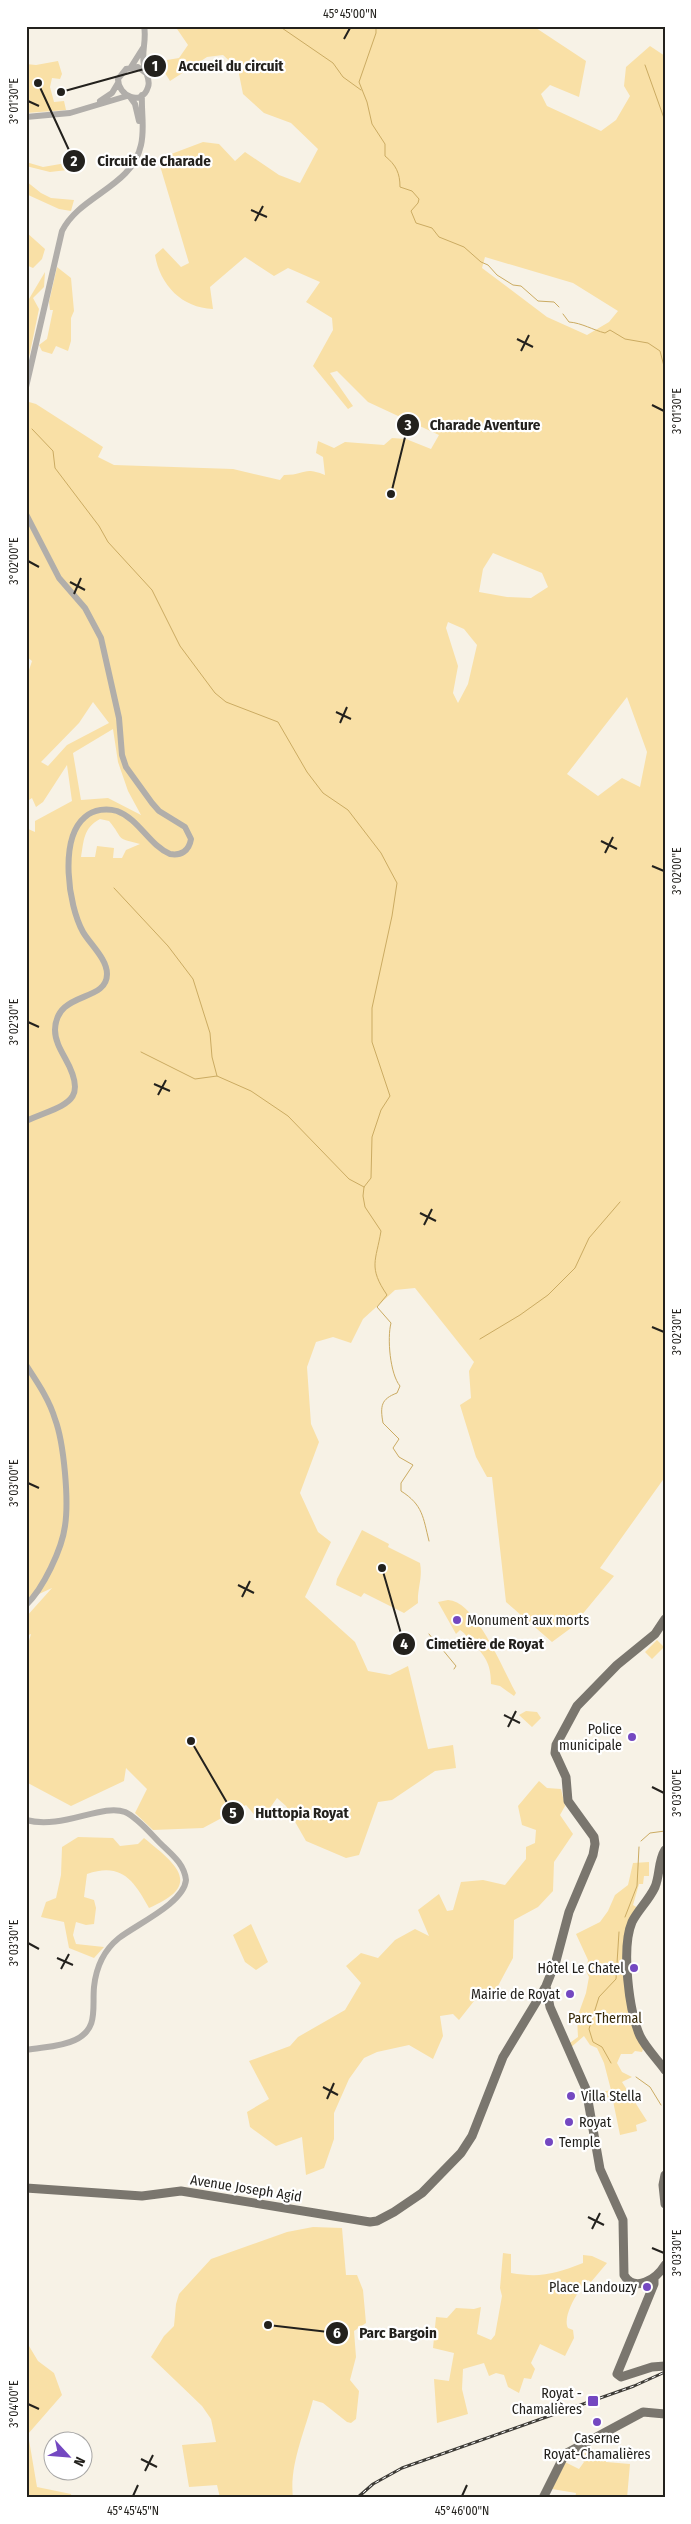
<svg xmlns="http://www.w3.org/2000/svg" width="691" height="2524" font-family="'Fira Sans Condensed',sans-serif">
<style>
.green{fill:#f9e0a6;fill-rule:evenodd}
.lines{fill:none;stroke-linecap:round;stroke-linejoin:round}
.stream{stroke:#cbab62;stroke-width:1}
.minor{stroke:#b1aeaa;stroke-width:6}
.major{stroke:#7a766e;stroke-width:9}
.rail-casing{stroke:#3e3c37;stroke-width:3}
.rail{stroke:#fff;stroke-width:1;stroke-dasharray:4;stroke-linecap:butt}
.ticks{fill:none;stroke:#23211d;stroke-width:2}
.poi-dot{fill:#7448c1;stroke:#fff;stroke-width:2}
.labels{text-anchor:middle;stroke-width:4.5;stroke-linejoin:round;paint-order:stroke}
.poi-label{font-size:14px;fill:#23211d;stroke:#fff;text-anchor:end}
.park-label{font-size:14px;fill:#372908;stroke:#fff}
.street-label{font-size:14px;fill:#23211d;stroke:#fff}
.leader{fill:none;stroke:#23211d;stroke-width:2}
.callout-dot{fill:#23211d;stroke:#fff;stroke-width:2}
.mark-label{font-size:15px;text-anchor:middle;font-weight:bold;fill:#fff}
.callout-label{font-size:15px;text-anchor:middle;font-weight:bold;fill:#23211d;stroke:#fff;stroke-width:4.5;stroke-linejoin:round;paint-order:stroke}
.neatline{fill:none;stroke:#23211d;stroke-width:2}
.ticks-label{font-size:12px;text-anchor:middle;fill:#23211d}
</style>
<rect width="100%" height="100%" fill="#f7f2e6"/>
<!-- green -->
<path class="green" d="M175 26H533L586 61 579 97 550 85 541 94 547 106 601 131 616 120 630 96 624 86 626 67 650 46 665 56V1477L600 1568 614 1576 571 1628 552 1642 506 1602 492 1477H487L476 1457 460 1405 471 1398 469 1371 474 1362 415 1288 395 1290 363 1319 351 1343 333 1337 316 1342 307 1367 311 1424 319 1442 300 1493 318 1532 331 1542 305 1597 355 1642 368 1671 390 1675 408 1666 428 1749 453 1745 456 1768 435 1771 392 1800 378 1802 359 1855 346 1858 306 1841 286 1806 277 1798 267 1812 257 1818 246 1805 203 1828 153 1830 135 1813 147 1789 126 1768 124 1781 71 1806 26 1782V1651L31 1634 26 1636V1617L52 1588 26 1600V828L35 832V821L72 801 67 765 43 802 36 807 32 798 26 802V679L32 661 26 656V410L29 402 36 404 103 447 98 457 114 465 233 469 280 480 284 475C306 475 303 466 325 475L323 457 316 453 318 441 334 448 345 442 384 445 392 438 406 439 431 449 439 435 368 402 337 371 330 373 353 406 348 409 313 366 333 330 332 318 306 302 320 282 288 268 274 276 245 257 210 287 213 309C182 308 160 285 155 255L163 248 181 267 189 263 158 159 203 142 219 144 235 161 245 152 279 175 300 183 318 149 291 123 264 113 243 94 238 69 223 55 207 57 170 81 160 65 167 60 179 58 188 45ZM485 257 573 283 618 311 609 322 587 335 547 317 482 268ZM493 553 542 573 548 587 531 598 507 597 479 592 483 569ZM448 622 464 629 477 645 468 684 458 703 453 693 458 666 446 628ZM627 697 647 752 640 787 622 778 598 796 567 774ZM93 702 109 723 67 745 48 766 41 762 79 723ZM113 729 118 762 128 791 141 815 108 798 81 800 73 753ZM100 819 109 821C125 840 113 837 140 844L126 850 122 858H113L114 848 97 846 95 857H81C84 841 83 828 100 819Z
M58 61 62 74 60 79 52 78 50 87 54 102 64 101 66 110 26 113V64L36 65Z
M26 162 43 167 66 163 76 166V169L50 172 26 166Z
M26 181 41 193 51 198 74 200 71 211 59 209 26 194Z
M26 232 45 249 42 259 33 268 26 265Z
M57 267 71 278 74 311 71 318V341L68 351 56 346 52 354 42 351 39 345 47 339 53 310H50L49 302Z
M45 272 44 287 33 298 39 309 26 372V304Z
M362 1530 389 1544 388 1547 420 1563C423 1578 417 1589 418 1603L404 1613 364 1593 361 1597 336 1585 337 1579Z
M448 1600C476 1601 503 1670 516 1693L514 1696 500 1686 491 1684C491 1663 485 1656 471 1641 467 1637 465 1633 460 1630L456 1634 438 1602Z
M657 1640 664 1647 652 1659 645 1652Z
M526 1711 537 1712 541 1718 532 1727 519 1715Z
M539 1781 547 1788 561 1789 565 1806 560 1815 573 1834 554 1862 553 1891 538 1907 514 1920 513 1958 498 1986 488 1996H478L459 2020 453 2014 440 2016 443 2036 433 2059 409 2045 377 2052 364 2058 349 2079 334 2113V2139L324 2168 306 2175 302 2137 276 2146 250 2127 247 2112 269 2099 249 2061 290 2046 298 2037 345 2010 361 1983 346 1966 361 1953 378 1958 395 1940 415 1929 429 1936 418 1910 439 1894 447 1911 453 1910 461 1882 483 1880 505 1885 526 1859V1847L535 1843 536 1830 522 1825 518 1806Z
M78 1837 113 1838 120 1846 138 1844 144 1838C176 1864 204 1885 149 1908 134 1881 122 1862 87 1874L84 1897 94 1900 96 1908 94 1924 86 1925 76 1922 73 1935 76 1944 104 1947 94 1958 69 1948 64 1922 41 1917 46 1902 56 1898 61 1875 62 1847Z
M649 1862V1876H644L643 1884H639L633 1905 638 1908 624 1970 644 2046 642 2052 635 2051 632 2054H621L617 2063 622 2072 632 2077 622 2082 647 2121 636 2125 637 2131 620 2135 612 2096 589 2102 587 2095 611 2090 604 2063 597 2048 590 2045 584 2036 569 2049 567 2045 578 2037 577 2018 586 1993 589 1977 586 1971 588 1960 576 1934 600 1922 608 1911 615 1895 628 1885 633 1863Z
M251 1924 268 1962 256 1970 245 1962 233 1935Z
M313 2227 342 2228 346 2275H357L363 2290 366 2323 354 2331 356 2357 350 2380 359 2391 356 2419 351 2423 347 2422 323 2403 313 2400C305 2431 289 2465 293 2498H220L217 2485 189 2487 182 2445 216 2442 211 2419 202 2406 151 2357 164 2336 174 2326 176 2304 179 2294 211 2259 287 2232Z
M503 2253 511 2254V2273C540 2278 555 2274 583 2263V2255L592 2256 607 2263 591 2282 588 2280 576 2291 578 2293C573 2300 563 2319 568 2328L573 2330 574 2338 565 2356 540 2344 531 2363 535 2369 531 2379 524 2378 519 2393 508 2387 504 2375 496 2373 489 2376 484 2363 463 2369 462 2389 468 2414 437 2423 434 2379 449 2381 454 2353 433 2348 436 2317 447 2318 456 2308 474 2309 481 2307 477 2334 491 2340 495 2335 502 2296 500 2288Z
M26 2341 38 2361 54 2373 62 2395 28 2434 37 2487 71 2494 72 2498H26Z
M591 2446 593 2451 604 2453 606 2462 630 2464 627 2498H575L576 2493 552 2489 565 2462 579 2469 584 2462 577 2453Z"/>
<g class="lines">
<!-- stream -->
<path class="stream" d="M279 26 333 63 343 77 361 90
M376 26V33L359 82 367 102 372 124 385 144V156C396 165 400 173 400 187L412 191 419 199 418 203 411 211 416 223 432 228 439 237 464 247 481 262 488 265 497 275 513 285 521 286 538 301 554 302 559 307
M645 65 665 121
M563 314 569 322C582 323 593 330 605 333L610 330 625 339 648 343 660 351 665 370
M32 429 53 451 55 468 99 526 108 542 152 590 180 646 215 693 226 702 278 722 307 772 323 793 348 810 381 853 390 870 397 883 392 916 372 1008V1042L390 1096 381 1110 372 1137 371 1178 364 1187 363 1196 365 1207 381 1231C376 1261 368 1267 387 1295L377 1307 391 1323C387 1338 390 1374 400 1386L397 1393C381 1399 380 1406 383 1423L399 1439 393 1448 399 1457 413 1465 401 1483V1491C423 1505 423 1517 429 1541
M114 888 168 946 193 979 210 1033 212 1057 217 1076
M141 1052 195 1079 217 1076 251 1091 288 1116 349 1179 364 1187
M480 1339 520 1315 548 1295 575 1268 589 1238 620 1202
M429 1634 435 1642
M442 1649 456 1666 454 1669
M641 1841 650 1833 665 1831
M625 1917 637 1886 639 1847
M611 2063 602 2047 593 2042 589 2029 599 1997 616 1979 619 1932
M636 2077 650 2087 661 2105"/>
<!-- minor -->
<path class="minor" d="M144 26C147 39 141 53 144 65 145 73 151 79 148 87 142 107 118 96 118 79L126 69 138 67 147 74
M131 67 143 48
M130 97 135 104 139 121
M100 101 112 93 118 83
M26 117 70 113 127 96
M26 387 62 231C80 195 132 187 141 145 145 128 141 112 142 95
M26 514 59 578 85 608 101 638 119 718 122 755 126 767 152 803 159 811 185 827 191 839C189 851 181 856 170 854 149 845 139 819 117 811 107 808 94 809 85 817 59 839 68 905 83 932 90 944 107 959 107 974 107 1003 56 990 55 1030 55 1040 60 1049 65 1058 91 1104 63 1104 26 1121
M26 1365C37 1382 49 1399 55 1419 64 1443 69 1500 65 1526 62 1549 43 1589 26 1605
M26 1820C62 1830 102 1803 125 1812 138 1818 150 1833 160 1843 171 1854 184 1863 186 1880 184 1903 137 1924 119 1938 104 1950 96 1968 94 1987 92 2008 99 2029 75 2040 61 2047 41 2047 26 2050"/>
<!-- major -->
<path class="major" d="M665 1850C658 1861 660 1875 655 1887 649 1900 638 1910 632 1922 621 1948 629 2011 640 2036 646 2048 657 2059 665 2070
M546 1986 550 2007 586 2089 600 2169 623 2220 624 2275C635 2294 657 2278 665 2265
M665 2175 663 2185 665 2204
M26 2188 142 2196 181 2191 370 2222 377 2221 394 2212 422 2193 461 2153 472 2136 503 2057 546 1986 556 1961 569 1912 593 1855 595 1844 594 1837 568 1801 566 1777 555 1753 556 1745 577 1706 617 1665 655 1634 665 1619
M654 2278V2284L617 2374 621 2377 652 2367 665 2366
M543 2498 565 2454 643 2412 665 2414"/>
<!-- rail casing -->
<g class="rail-casing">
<path id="rail" d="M357 2498 373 2484 402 2468 634 2386 665 2372"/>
</g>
<!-- rail -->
<use href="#rail" class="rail"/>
</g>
<!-- ticks -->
<path class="ticks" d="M344 39 350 28M28 101 39 106M251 210 267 217M255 221 263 206M517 339 533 347M521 351 529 335M652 405 664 411M28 561 39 567M70 582 85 590M74 594 81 578M336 712 351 719M340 723 347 707M601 841 617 849M605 853 613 837M652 866 664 871M28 1022 39 1027M154 1084 170 1091M158 1095 166 1080M420 1213 436 1221M424 1225 432 1209M652 1327 664 1332M28 1483 39 1488M238 1585 254 1593M242 1597 250 1581M504 1715 520 1723M508 1727 516 1711M652 1787 664 1793M28 1943 39 1949M57 1958 73 1965M61 1969 69 1954M323 2087 338 2095M327 2099 334 2083M588 2217 604 2225M592 2229 600 2213M652 2248 664 2253M28 2404 39 2409M141 2459 157 2467M145 2471 153 2455M133 2496 138 2485M462 2496 467 2485"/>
<!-- markers -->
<g class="poi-dot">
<circle cx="457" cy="1620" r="5"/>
<circle cx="632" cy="1737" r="5"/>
<circle cx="634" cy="1968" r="5"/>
<circle cx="570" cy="1994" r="5"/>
<circle cx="571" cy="2096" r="5"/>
<circle cx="569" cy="2122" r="5"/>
<circle cx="549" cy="2142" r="5"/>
<circle cx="647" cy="2287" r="5"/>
<rect x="587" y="2395" width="12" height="12" rx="2.5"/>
<circle cx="597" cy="2422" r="5"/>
</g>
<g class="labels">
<!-- poi labels -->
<g class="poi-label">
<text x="467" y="1625" text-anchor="start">Monument aux morts</text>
<text x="622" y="1734">Police<tspan x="622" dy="16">municipale</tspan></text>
<text x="624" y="1973">Hôtel Le Chatel</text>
<text x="560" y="1999">Mairie de Royat</text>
<text x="581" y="2101" text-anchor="start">Villa Stella</text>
<text x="579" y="2127" text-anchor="start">Royat</text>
<text x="559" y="2147" text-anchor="start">Temple</text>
<text x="637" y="2292">Place Landouzy</text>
<text x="582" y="2398">Royat -<tspan x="582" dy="16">Chamalières</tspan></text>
<text x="597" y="2443" text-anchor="middle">Caserne<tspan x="597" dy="16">Royat-Chamalières</tspan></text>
</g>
<!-- park labels -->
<g class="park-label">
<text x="605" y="2023">Parc Thermal</text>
</g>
<!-- street labels -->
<g class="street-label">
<text transform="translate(246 2188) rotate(9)" y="5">Avenue Joseph Agid</text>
</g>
</g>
<!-- callouts -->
<path class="leader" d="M61 92L155 66M38 83L74 161M391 494L408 425M382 1568L404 1644M191 1741L233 1813M268 2325L337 2333"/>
<g class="callout-dot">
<circle cx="61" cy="92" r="5"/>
<circle cx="38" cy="83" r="5"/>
<circle cx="391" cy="494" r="5"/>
<circle cx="382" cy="1568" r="5"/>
<circle cx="191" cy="1741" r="5"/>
<circle cx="268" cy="2325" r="5"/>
<circle cx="155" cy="66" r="12"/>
<circle cx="74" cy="161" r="12"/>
<circle cx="408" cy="425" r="12"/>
<circle cx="404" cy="1644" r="12"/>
<circle cx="233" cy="1813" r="12"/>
<circle cx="337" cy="2333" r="12"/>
</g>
<g class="mark-label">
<text x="155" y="71">1</text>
<text x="74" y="166">2</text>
<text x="408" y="430">3</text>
<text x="404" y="1649">4</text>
<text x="233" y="1818">5</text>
<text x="337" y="2338">6</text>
</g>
<g class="callout-label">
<text x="231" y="71">Accueil du circuit</text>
<text x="154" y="166">Circuit de Charade</text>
<text x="485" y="430">Charade Aventure</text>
<text x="485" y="1649">Cimetière de Royat</text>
<text x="302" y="1818">Huttopia Royat</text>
<text x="398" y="2338">Parc Bargoin</text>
</g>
<!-- border -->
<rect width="691" height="2524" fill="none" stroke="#ffffff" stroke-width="55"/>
<!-- north arrow -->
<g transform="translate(68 2456) rotate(116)"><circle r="24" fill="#ffffff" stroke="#a7a6a5"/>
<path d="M0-4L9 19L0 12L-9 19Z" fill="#7448c1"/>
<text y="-8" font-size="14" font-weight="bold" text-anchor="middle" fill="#23211d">N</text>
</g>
<rect x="28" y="28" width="636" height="2468" class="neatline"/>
<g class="ticks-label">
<text x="350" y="18">45°45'00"N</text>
<text transform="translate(14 101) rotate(-90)" y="4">3°01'30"E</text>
<text transform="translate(677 411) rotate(-90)" y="4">3°01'30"E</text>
<text transform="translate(14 561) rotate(-90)" y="4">3°02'00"E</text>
<text transform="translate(677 871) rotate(-90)" y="4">3°02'00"E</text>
<text transform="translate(14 1022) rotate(-90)" y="4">3°02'30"E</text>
<text transform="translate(677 1332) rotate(-90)" y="4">3°02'30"E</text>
<text transform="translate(14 1483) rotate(-90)" y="4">3°03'00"E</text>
<text transform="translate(677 1793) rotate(-90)" y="4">3°03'00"E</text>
<text transform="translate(14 1943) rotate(-90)" y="4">3°03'30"E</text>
<text transform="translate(677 2253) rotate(-90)" y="4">3°03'30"E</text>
<text transform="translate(14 2404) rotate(-90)" y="4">3°04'00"E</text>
<text x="133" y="2515">45°45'45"N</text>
<text x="462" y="2515">45°46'00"N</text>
</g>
</svg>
